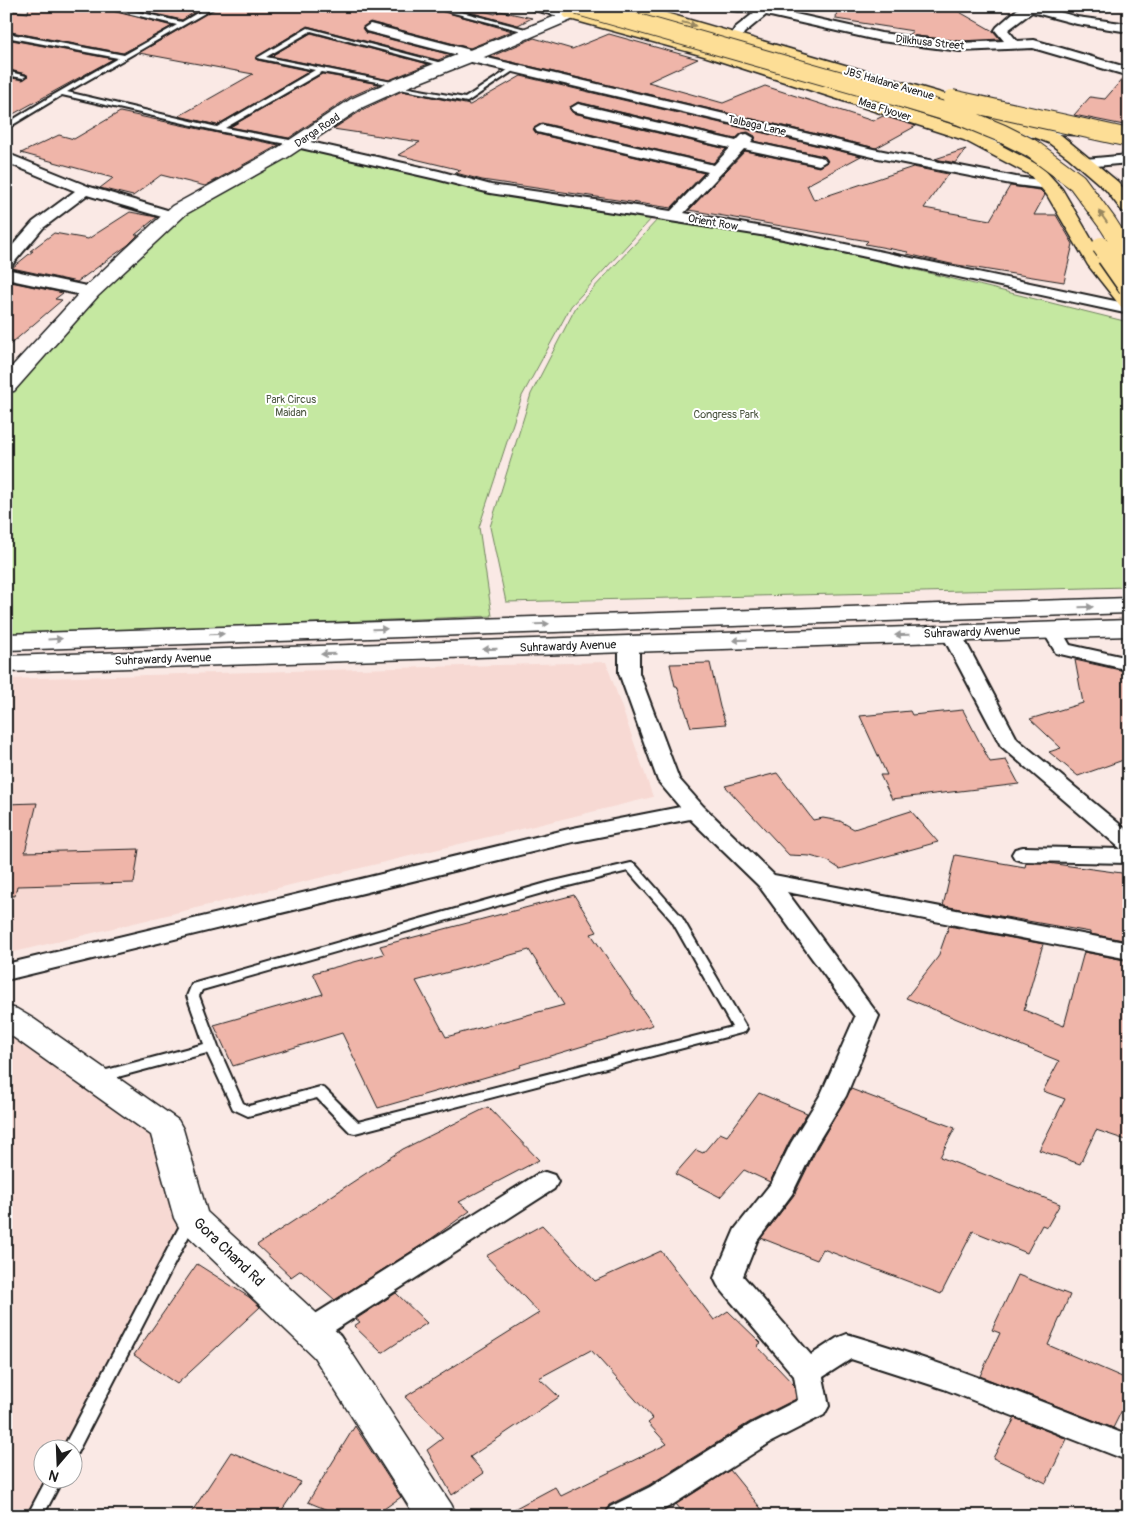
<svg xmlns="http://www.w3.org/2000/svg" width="1135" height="1522" font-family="Pangolin,sans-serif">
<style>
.built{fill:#f7d9d3}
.green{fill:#c5e8a1;stroke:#70825e}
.building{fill:#efb5a9;stroke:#1c1c1c;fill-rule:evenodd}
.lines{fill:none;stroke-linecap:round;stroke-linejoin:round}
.lane-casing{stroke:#1c1c1c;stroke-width:4}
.street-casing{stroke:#1c1c1c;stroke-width:4}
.secondary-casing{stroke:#1c1c1c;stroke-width:3}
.primary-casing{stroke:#1c1c1c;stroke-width:3}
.lane{fill:#fff;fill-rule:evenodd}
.street{fill:#fff;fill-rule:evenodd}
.secondary{fill:#fff;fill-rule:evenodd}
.primary{fill:#fdde96;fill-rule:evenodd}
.highway-bridge-far1-casing{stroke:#1c1c1c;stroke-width:20;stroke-linecap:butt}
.highway-bridge-casing{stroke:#1c1c1c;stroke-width:25;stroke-linecap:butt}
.highway-bridge-far1{stroke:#fdde96;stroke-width:18}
.highway-bridge{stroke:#fdde96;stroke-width:22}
.oneway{fill:#98875f}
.oneway2{fill:#999}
.labels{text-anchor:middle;stroke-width:4;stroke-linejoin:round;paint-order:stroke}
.far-street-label{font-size:11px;fill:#1c1c1c;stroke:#fff}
.far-park-label{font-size:11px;fill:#4f5944;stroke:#fff}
.street-label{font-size:12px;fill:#1c1c1c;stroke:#fff}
.near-street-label{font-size:15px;fill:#1c1c1c;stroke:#fff}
</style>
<rect width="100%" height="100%" fill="#fae9e5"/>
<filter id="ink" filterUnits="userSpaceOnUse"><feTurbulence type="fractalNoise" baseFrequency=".02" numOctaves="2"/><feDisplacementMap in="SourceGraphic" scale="10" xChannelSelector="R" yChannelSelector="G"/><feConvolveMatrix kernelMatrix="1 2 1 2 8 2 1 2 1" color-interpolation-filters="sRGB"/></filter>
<g filter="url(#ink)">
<!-- built -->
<path class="built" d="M606 662 653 797 6 954V679Z
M6 1017 166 1129 191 1218 70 1449 42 1450V1480H54L35 1516H6Z"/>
<!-- green -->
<path class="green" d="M303 148 430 176 484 192 653 217 571 306 522 396 479 527 492 616 6 635V397L96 287 187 212Z
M659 218C816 243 970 283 1124 321L1129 325V587L506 602 490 527 531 394 576 307Z"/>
<!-- building -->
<path class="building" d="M29 6H96L172 26 123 53 6 31V10L28 13Z
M121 6H205L182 20Z
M219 6H425L512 31 470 48 370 22 362 28 366 33 451 55 438 60 307 26 255 58 257 60 310 71 217 125 179 116 253 74 139 53Z
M447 6H464L495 14 500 11 532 18 518 25Z
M837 6H949L993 31 1000 39 960 41 908 35 913 31 836 19Z
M311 33 428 64 389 80 271 56Z
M609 34 698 59 648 82 723 103 765 86 873 121 883 116 916 126 876 148 490 57 534 38 572 49Z
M6 39 113 59 6 118V77L23 80 28 76 26 74 6 69Z
M322 74 379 84 350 97 289 138 230 127Z
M521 76 861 156 807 185 814 200 913 167 948 174 924 208 990 220 1010 186 1040 190 1045 195 1034 215H1056L1073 244 1064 282 951 264 907 254 908 252 865 244 868 241 689 210 745 151 819 167 828 161 824 156 754 141 755 136 748 132 742 133 735 139 578 102 569 108 573 113 726 149 713 163 542 123 533 129 537 134 704 173 671 208 482 180 456 173 461 170 398 155 420 142 333 129 364 109 402 91 470 105Z
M1124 77 1129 78V126L1074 115 1090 97 1105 99Z
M120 112 218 133 279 145 205 186 161 175 133 196 100 188 113 178 21 153 59 135 74 139Z
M966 149 956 163 935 159Z
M130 212 157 217 135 235H138L128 245 77 282 12 268 33 251H30L54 233 88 239Z
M6 281 63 293 55 299 62 300 6 348Z
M1075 660 1129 672V758L1078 776 1049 752 1061 748 1030 719 1083 703Z
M710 663 720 707 726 724 691 727 677 686H675L670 664Z
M963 710 990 762 1006 760 1019 784 892 799 880 775H887L860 716 910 711 912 715Z
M777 773 813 820 823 818 840 821 854 829 911 811 938 842 840 869 828 861 810 856 789 855 725 786Z
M37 803 25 852 139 849 134 883 17 886 15 896 6 895V804Z
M955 855 1025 867 1026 863H1048L1129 874V941L1090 934V932L943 906Z
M574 895 597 932 591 934 653 1025 520 1065 521 1067 378 1108 342 1033 233 1066 214 1025 323 994 313 973 384 954 380 946ZM529 950 564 1005 446 1037 416 981Z
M949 926 1043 944 1024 1010 1064 1026 1084 952 1129 961V1141L1096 1130 1080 1164 1039 1150 1065 1099 1043 1091 1059 1061 906 998 938 957Z
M851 1089 955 1128 940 1157 1060 1204 1047 1227 1042 1225 1027 1253 973 1231 941 1294 823 1249 817 1260 761 1238 794 1195 818 1146Z
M759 1093 807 1113 789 1142 770 1182 744 1170 720 1197 675 1174 696 1150 703 1153 720 1133 727 1136Z
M488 1107 539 1160 459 1202 470 1211 428 1241 335 1300 301 1270 291 1277 257 1245 403 1149Z
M542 1225 595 1281 661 1251 714 1320 728 1311 761 1343 757 1346 794 1385 796 1399 750 1422 649 1485 609 1505 604 1516H501L555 1487 561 1496 667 1444 648 1423 653 1419 591 1350 539 1378 559 1397 470 1457 484 1473 452 1495 427 1450 443 1438 405 1397 539 1313 486 1256Z
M197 1264 249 1297 260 1307 177 1384 134 1355Z
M1018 1275 1070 1295 1048 1345 1129 1380V1396L1113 1428 980 1376 1000 1333 992 1330Z
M396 1293 427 1323 382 1353 354 1326 360 1322 356 1319Z
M1015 1418 1067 1439 1046 1483 993 1458Z
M355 1426 401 1497 374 1516H342L308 1502Z
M231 1452 301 1482 278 1516H189Z
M730 1470 767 1516H686L676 1504Z"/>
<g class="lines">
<!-- lane casing -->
<g class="lane-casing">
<path id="lane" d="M98 6H111L182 22 209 6H217L67 92 217 127 315 70 257 58 308 28 449 65 446 67 311 31 266 57 402 84 399 86 322 72 225 128 300 142 301 144 297 146 218 131 62 95 6 129V124L45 100 118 58 6 37V33L124 55 177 25Z
M427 6H439L533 31 530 33Z
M514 66 517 68 516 69 467 102 389 87 392 85 465 98Z
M6 71 26 76 23 78 6 75Z
M631 863 635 864 681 916 747 1029 745 1032 355 1133 350 1132 317 1098 248 1116 233 1109 207 1053 99 1082 94 1080 92 1077 94 1074 99 1072 204 1044 187 996 192 984 550 882ZM628 871 672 921 732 1027 358 1122 325 1089 320 1087 249 1106 243 1103 218 1047 199 996 202 990 556 889Z
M190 1215 195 1216 197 1220 76 1455 72 1456V1450H62L185 1216Z
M46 1480H62L43 1516H27Z"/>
</g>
<!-- street casing -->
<g class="street-casing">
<path id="street" d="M528 6H550L575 12 577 15 571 19 530 9Z
M725 6H776L773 9 881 33 960 43 1004 41 995 30 997 27 1021 6H1039L1077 17 1129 24V32L1077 24 1032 12 1008 30 1017 41 1034 40 1129 68V76L1033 48 960 51 881 41 766 15 744 33 740 41 736 42 730 38 735 28 754 13 731 10Z
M370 24 478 52 479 56 873 149 1016 177 1048 181 1053 182 1055 185 1053 188 1048 189 1016 185 873 157 463 60 462 56 366 31 364 28Z
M578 104 736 141 742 135 747 134 754 138 751 142 824 158 826 161 819 165 744 149 684 213 774 229 1129 304V314L774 237 490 193 436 179 292 146 290 143 297 139 439 171 491 185 671 211 708 172 537 132 535 129 542 125 714 165 730 148 573 111 571 108Z
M6 153 90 187 177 213 179 216 177 219 172 220 87 195 43 228 11 266 6 267V253L33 222 75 191 6 162Z
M1129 155V163L1085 167 1078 163 1085 159Z
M6 269 91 287 96 289 99 292 96 295 91 297 6 279Z
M1052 624 1059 626 1070 645 1129 658V670L1056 653 1042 630 1045 626Z
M951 627 958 629 961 633 1017 739 1129 832V863L1023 861 1015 859 1012 854 1015 849 1023 847 1121 849 1001 746 941 633 944 629Z
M629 638 636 640 639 644V673L679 779 703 806 774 875 1129 943V959L787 892 879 1016 846 1096 816 1145 792 1194 757 1241 743 1276 811 1355 837 1338 847 1334C943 1362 1036 1399 1129 1436V1461L944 1389 851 1359 823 1377 829 1406 824 1415 771 1442 672 1505 651 1516H606L610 1507 650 1487 751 1424 798 1400 794 1376 718 1286 714 1278 735 1229 772 1182 791 1143 821 1094 855 1017 759 886 690 819 573 842 6 980V964L573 828 680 807 658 781 619 673V644L622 640Z
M545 1172 554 1175 558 1182 554 1189 321 1339 311 1342 301 1339 297 1331 301 1323 536 1175Z"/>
</g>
<!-- secondary casing -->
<g class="secondary-casing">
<path id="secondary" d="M571 10 576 12 579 15 576 18 489 55 405 88 363 107 288 157 186 214 98 296 14 391 6 392V373L84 288 172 206 276 149 351 99 393 80Z
M1060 123 1091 126 1094 130 1091 134C1078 137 1062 133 1048 134 1027 137 1007 143 986 148L980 147 977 143 980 139 1023 128Z
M1129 598V613L6 650V634Z
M1129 620V636L6 672V656Z
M6 1006 17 1009 34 1019 178 1120 183 1129 207 1212 340 1335 451 1504 457 1516H415L314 1357 179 1227 174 1218 151 1135 6 1032Z"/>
</g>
<!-- primary casing -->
<g class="primary-casing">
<path id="primary" d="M617 6H642L972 102 1061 135 1118 182 1129 195V213L1122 211 1106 190 1069 158 1049 143 1029 135 960 110 620 9Z
M571 10 716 50 976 132 1042 167 1062 189 1103 259 1129 290V310L1122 308 1088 265 1047 195 1030 175 964 140 704 56 566 18 563 15 566 12Z"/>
</g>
<!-- lane -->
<use href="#lane" class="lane"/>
<!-- street -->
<use href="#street" class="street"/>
<!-- secondary -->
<use href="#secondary" class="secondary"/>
<!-- primary -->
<use href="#primary" class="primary"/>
<!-- highway-bridge-far1 casing -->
<g class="highway-bridge-far1-casing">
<path id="highway-bridge-far1" d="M578 6 901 98 960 116 1001 133 1031 148 1077 182 1108 224 1129 257
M952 99 1129 138
M1101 246 1109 257"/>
</g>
<!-- highway-bridge casing -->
<g class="highway-bridge-casing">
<path id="highway-bridge" d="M1108 256 1129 286
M1128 256 1129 258"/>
</g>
<!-- highway-bridge-far1 -->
<use href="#highway-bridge-far1" class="highway-bridge-far1"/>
<!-- highway-bridge -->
<use href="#highway-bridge" class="highway-bridge"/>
</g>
<!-- one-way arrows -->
<defs><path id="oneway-solid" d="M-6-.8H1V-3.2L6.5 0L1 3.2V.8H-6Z" transform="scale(1.25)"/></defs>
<g class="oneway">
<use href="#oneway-solid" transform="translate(689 24) rotate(16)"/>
<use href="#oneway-solid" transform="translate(1103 217) rotate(-125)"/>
</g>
<g class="oneway2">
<use href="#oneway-solid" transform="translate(1086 607) rotate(-2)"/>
<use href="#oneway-solid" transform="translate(542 624) rotate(-2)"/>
<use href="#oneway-solid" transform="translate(380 629) rotate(-2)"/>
<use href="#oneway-solid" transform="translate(217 634) rotate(-2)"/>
<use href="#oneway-solid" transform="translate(902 635) rotate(178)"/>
<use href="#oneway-solid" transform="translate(55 639) rotate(-3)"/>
<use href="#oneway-solid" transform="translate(740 640) rotate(178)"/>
<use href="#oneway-solid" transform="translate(490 649) rotate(178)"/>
<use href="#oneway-solid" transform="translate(328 654) rotate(178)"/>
</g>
</g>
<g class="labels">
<!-- far-street labels -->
<g class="far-street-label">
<text transform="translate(930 42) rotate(6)" y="4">Dilkhusa Street</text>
<text transform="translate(889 83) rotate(16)" y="4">JBS Haldane Avenue</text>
<text transform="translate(885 109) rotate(18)" y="4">Maa Flyover</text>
<text transform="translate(757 125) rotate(13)" y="4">Talbaga Lane</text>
<text transform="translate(317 130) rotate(-34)" y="4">Darga Road</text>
<text transform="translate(713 222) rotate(10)" y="4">Orient Row</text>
</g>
<!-- far-park labels -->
<g class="far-park-label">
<text x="291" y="403">Park Circus<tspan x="291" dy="13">Maidan</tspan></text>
<text x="726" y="418">Congress Park</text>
</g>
<!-- street labels -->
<g class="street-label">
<text transform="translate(972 632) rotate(-2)" y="4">Suhrawardy Avenue</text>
<text transform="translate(568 646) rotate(-2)" y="4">Suhrawardy Avenue</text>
<text transform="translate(163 659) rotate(-2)" y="4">Suhrawardy Avenue</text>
</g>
<!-- near-street labels -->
<g class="near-street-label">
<text transform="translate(229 1252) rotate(44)" y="5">Gora Chand Rd</text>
</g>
</g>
<!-- margin -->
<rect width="1135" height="1522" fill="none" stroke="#fff" stroke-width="25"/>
<rect x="12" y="12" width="1110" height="1497" fill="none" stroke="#1c1c1c" stroke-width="2" filter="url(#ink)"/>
<!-- north arrow -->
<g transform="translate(58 1464) rotate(199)"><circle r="24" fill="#ffffff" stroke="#a4a4a4"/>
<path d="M0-4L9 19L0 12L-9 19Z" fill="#1c1c1c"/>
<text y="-8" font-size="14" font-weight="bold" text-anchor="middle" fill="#1c1c1c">N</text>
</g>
</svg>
